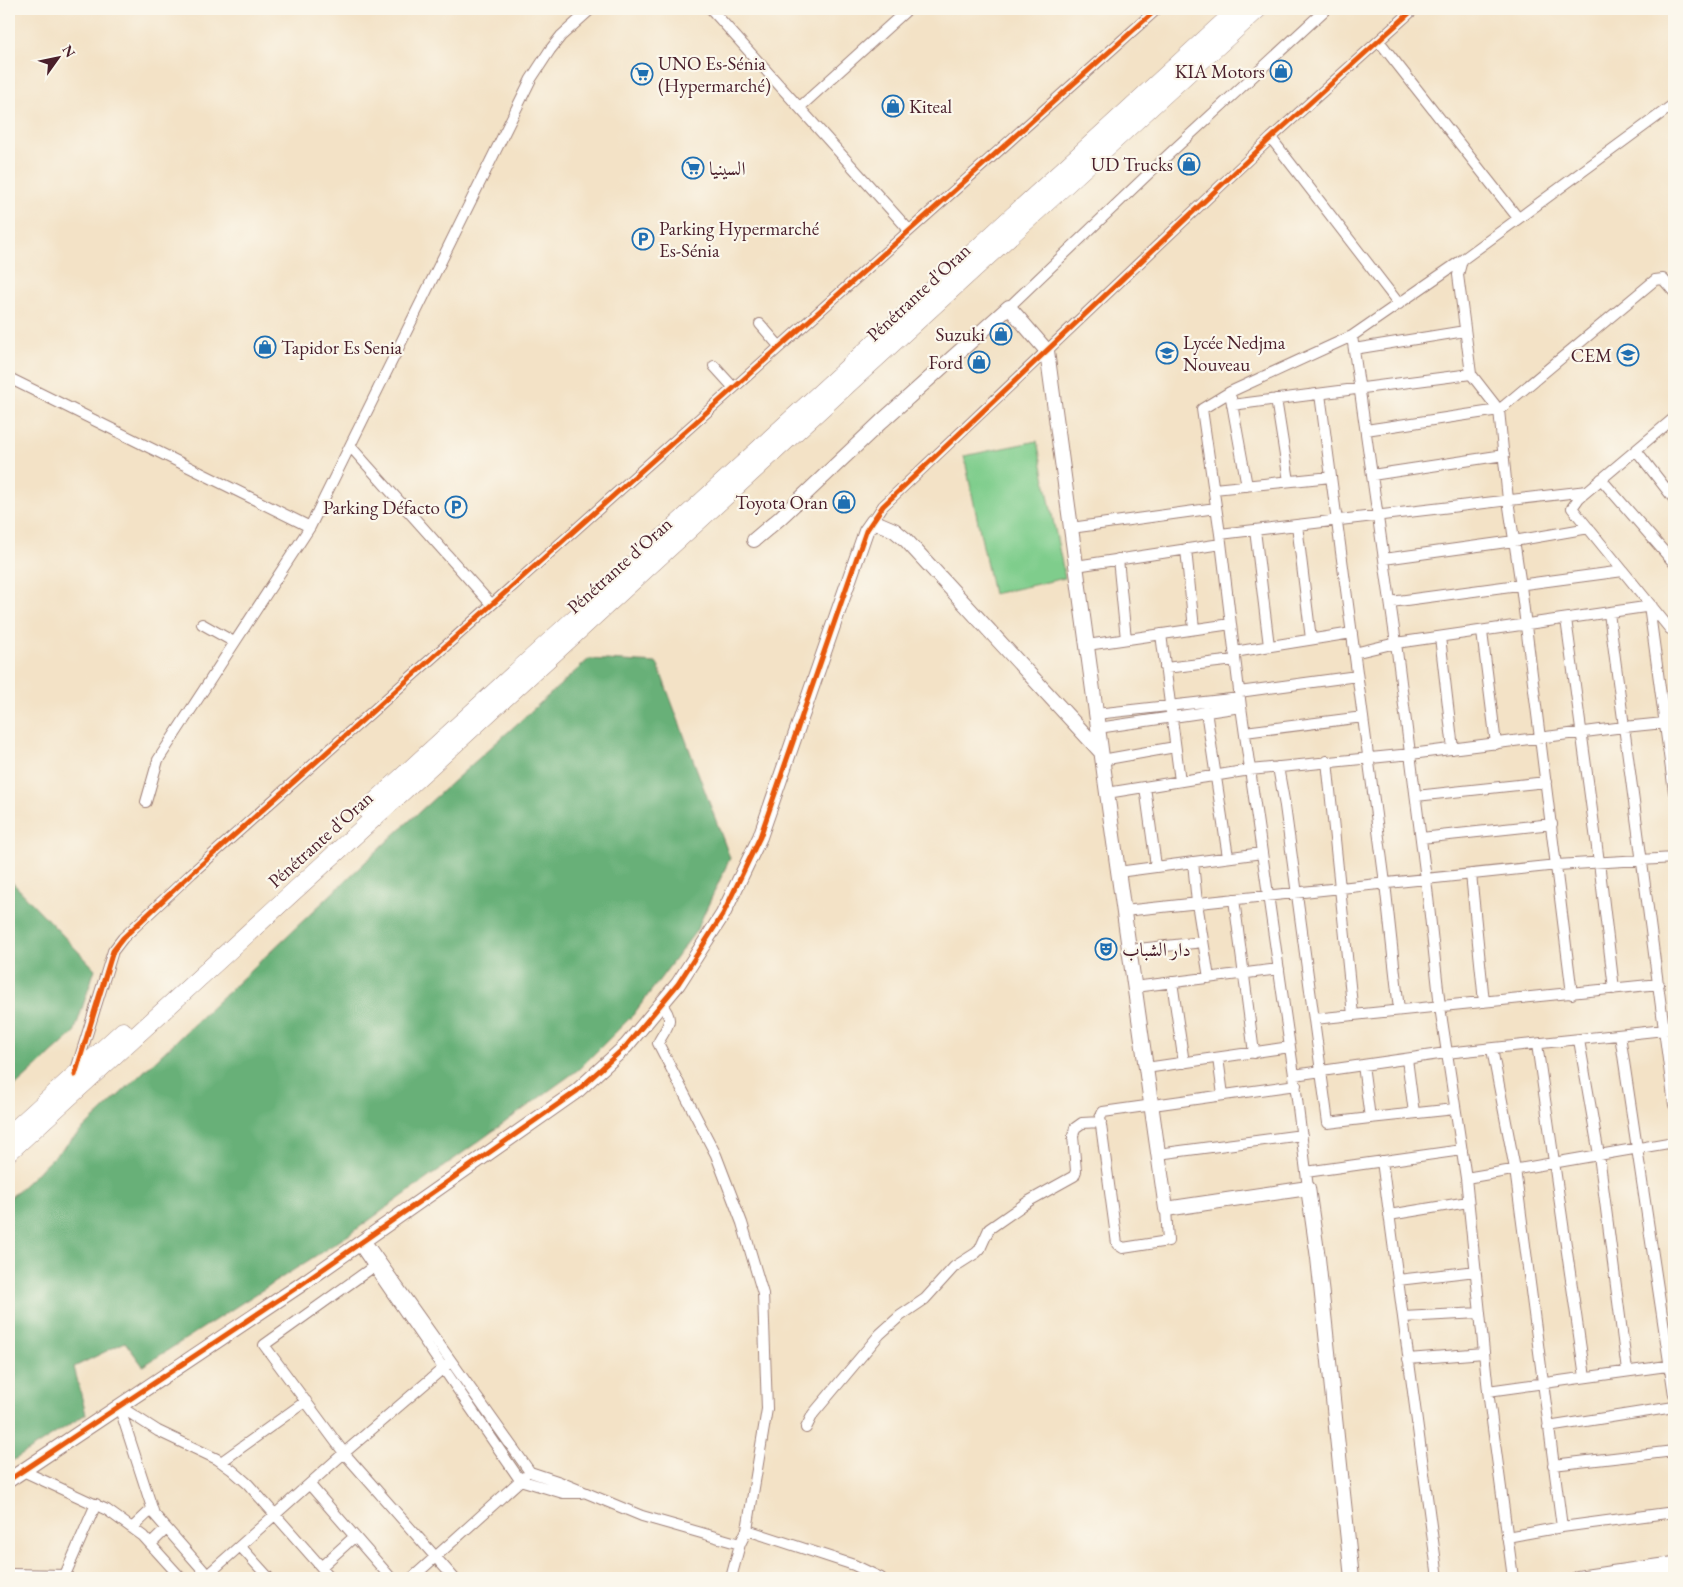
<svg xmlns="http://www.w3.org/2000/svg" width="1683" height="1587" font-family="'EB Garamond',Amiri,serif">
<style>
.green{fill:#7fcd8c;stroke:#64765c}
.forest{fill:#67b078;stroke:#586852}
.lines{fill:none;stroke-linecap:round;stroke-linejoin:round}
.street-casing{stroke:#9e8078;stroke-width:12}
.secondary-casing{stroke:#9e8078;stroke-width:16}
.highway-casing{stroke:#9e8078;stroke-width:19}
.street{stroke:#fff;stroke-width:10}
.secondary{stroke:#fff;stroke-width:14}
.highway{stroke:#fff;stroke-width:18}
.cycleway-casing{stroke:#fbf7ec;stroke-width:8}
.cycleway{stroke:#e8590c;stroke-width:5}
.labels{text-anchor:middle;stroke-width:4.5;stroke-linejoin:round;paint-order:stroke}
.poi-label{font-size:19px;fill:#4a1f2b;stroke:#fbf7ec;text-anchor:start}
.street-label{font-size:19px;fill:#4a1f2b;stroke:#fbf7ec}
</style>
<rect width="100%" height="100%" fill="#fbf7ec"/>
<filter id="ink" filterUnits="userSpaceOnUse"><feTurbulence type="fractalNoise" baseFrequency=".02" numOctaves="2"/><feDisplacementMap in="SourceGraphic" scale="10" xChannelSelector="R" yChannelSelector="G"/><feConvolveMatrix kernelMatrix="1 2 1 2 8 2 1 2 1" color-interpolation-filters="sRGB"/></filter>
<filter id="wash" filterUnits="userSpaceOnUse"><feTurbulence type="fractalNoise" baseFrequency=".0096" numOctaves="4" result="noise"/><feDisplacementMap in="SourceGraphic" scale="20" xChannelSelector="R" yChannelSelector="G"/><feGaussianBlur stdDeviation="1.12" result="paint"/><feColorMatrix in="noise" values="0 0 0 0 0 0 0 0 0 0 0 0 0 0 0 0 0 1.4 0 .05"/><feComposite in="paint" operator="in"/></filter>
<g filter="url(#wash)">
<rect width="100%" height="100%" fill="#f3e2c6"/>
<!-- green -->
<path class="green" d="M1037 441 1065 578 993 594 964 456Z"/>
<!-- forest -->
<path class="forest" d="M589 659 657 663 730 858 696 931 633 1015 579 1069 350 1234 143 1366 125 1342 74 1367 86 1414 9 1463V1199L398 831Z
M9 879 95 969 74 1033 9 1092Z"/>
</g>
<g filter="url(#ink)">
<g class="lines">
<!-- street casing -->
<g class="street-casing">
<path id="street" d="M711 9 909 230
M1379 41 1518 218
M800 107 908 9
M1271 138 1399 304
M1462 260 1458 275 1471 374 1499 410 1508 500 1521 586 1572 994
M1009 307 1168 155 1326 9
M760 324 779 346
M1352 336 1396 643 1426 879 1440 1007 1466 1178 1488 1391 1513 1578
M1354 349 1465 331
M714 366 733 387
M9 378 310 527
M1320 394 1385 883 1399 1010
M1231 398 1247 486
M1276 399 1289 481
M1232 405 1471 374
M1674 418 1579 498 1572 508 1670 629 1674 631
M1366 430 1499 410 1655 280 1663 279 1674 292
M350 446 491 604
M1636 450 1674 499
M1372 475 1504 455
M1601 479 1674 563
M1214 489 1331 477
M873 521 883 506 1271 138 1414 9
M1297 525 1311 639
M1071 528 1216 508
M1255 530 1269 646
M1220 534 1587 491
M1186 549 1194 629
M1118 559 1126 639
M1384 559 1514 541 1589 528
M1076 566 1221 544
M1391 602 1623 571
M1649 606 1674 792
M1609 613 1674 1105
M1566 619 1599 862 1614 989
M202 624 234 642
M1482 632 1496 744
M1161 634 1180 781
M1440 637 1453 749
M1087 645 1231 624
M1234 652 1352 633
M1354 653 1396 643 1652 606
M1165 668 1235 660
M1239 692 1357 676
M1206 711 1228 857
M1096 714 1240 698
M1098 728 1241 707
M1245 732 1363 717
M1102 760 1175 747
M1327 761 1353 1015
M1278 767 1285 806 1328 1123 1370 1118
M1145 787 1156 866
M1107 793 1250 770 1411 754 1624 727 1674 722
M1416 796 1546 782
M146 802 158 760 310 527 531 79 550 50 561 36 591 9
M1421 838 1552 824
M1193 862 1197 903 1209 978
M1118 872 1262 853
M1471 874 1484 1002
M1234 899 1254 1053
M1124 911 1557 865 1674 858
M1129 950 1203 942
M1172 982 1184 1063
M1134 987 1279 969
M661 1004C676 1021 667 1026 658 1043L716 1155 742 1223 763 1294 767 1409 747 1530 740 1544
M1314 1019 1659 984
M1620 1035 1674 1395
M1579 1040 1599 1155 1627 1371
M1537 1044 1585 1377
M1492 1049 1515 1169 1562 1527
M1218 1058 1223 1095
M1407 1059 1414 1113
M1363 1065 1370 1118 1455 1109
M1146 1068 1290 1047
M76 1070 113 951 123 938 192 873 1157 9
M1294 1075 1446 1053 1674 1029
M1158 1154 1302 1135
M1382 1161 1438 1578
M1306 1172 1462 1150
M1466 1178 1674 1142
M1308 1188 1294 1075 1241 707 1220 534 1202 409 1230 392 1352 336 1462 260 1674 104
M1166 1209 1168 1241 1123 1248 1117 1244 1100 1118 1103 1112 1296 1085
M1389 1215 1468 1202
M365 1240 530 1472 560 1482 642 1516 740 1544 731 1578
M358 1244 520 1480 563 1493H581
M373 1267 264 1345 344 1453 454 1578
M1398 1280 1476 1271
M1403 1317 1480 1313
M1408 1359 1484 1353
M1488 1391 1674 1365
M119 1406 158 1431 217 1459 232 1470 248 1484 331 1578
M119 1406 154 1514 210 1578
M1548 1427 1674 1407
M806 1428 813 1414 880 1334 900 1316 925 1299 954 1267 976 1253 980 1249 989 1229 1029 1201 1074 1176 1076 1171 1073 1136 1075 1128 1082 1123 1101 1122
M221 1462 306 1401
M1553 1465 1674 1451
M23 1471 107 1510 143 1536 181 1578
M310 1485 391 1578
M132 1528 152 1509
M747 1530 854 1565 881 1578
M1507 1537 1562 1527 1674 1512
M151 1544 166 1529
M240 1546 269 1578
M321 1567 354 1537
M9 1574 65 1575 96 1504
M204 1578 344 1453 447 1365
M412 1578 524 1477"/>
</g>
<!-- secondary casing -->
<g class="secondary-casing">
<path id="secondary" d="M754 540 780 518 882 421 1009 307 1047 351 1105 779 1166 1209 1308 1188 1318 1258 1352 1578
M9 1480 299 1286 577 1091 626 1046 678 984 723 914 760 837 866 531 873 521 894 530 906 540 1101 752
M1578 1578 1674 1564
M1650 1578 1674 1575"/>
</g>
<!-- highway casing -->
<g class="highway-casing">
<path id="highway" d="M366 810 1238 9
M9 1135 123 1031
M9 1152 1258 9"/>
</g>
<!-- street -->
<use href="#street" class="street"/>
<!-- secondary -->
<use href="#secondary" class="secondary"/>
<!-- highway -->
<use href="#highway" class="highway"/>
<!-- cycleway casing -->
<g class="cycleway-casing">
<path id="cycleway" d="M75 1075 113 951 123 938 192 873 1157 9
M9 1480 299 1286 577 1091 626 1046 678 984 723 914 760 837 866 531 883 506 1271 138 1414 9"/>
</g>
<!-- cycleway -->
<use href="#cycleway" class="cycleway"/>
</g>
</g>
<!-- icons -->
<defs>
<g id="shop-ring" transform="scale(1.125)"><circle r="9.5" fill="#fbf7ec" stroke="#1f6fb2" stroke-width="1.5"/><path d="M-5-2.5h2.3a2.7 3.5 0 0 1 5.4 0H5L5.5 6h-11ZM-1.5-2.5h3a1.5 2.3 0 0 0-3 0Z" fill="#1f6fb2"/></g>
<g id="supermarket-ring" transform="scale(1.125)"><circle r="9.5" fill="#fbf7ec" stroke="#1f6fb2" stroke-width="1.5"/><path d="M-6-5.5h2.5l.6 2H6L4.5 2H-2.5L-4.4-4H-6ZM-1.5 3.2a1.3 1.3 0 1 0 .1 0ZM3 3.2a1.3 1.3 0 1 0 .1 0Z" fill="#1f6fb2"/></g>
<g id="parking-ring" transform="scale(1.125)"><circle r="9.5" fill="#fbf7ec" stroke="#1f6fb2" stroke-width="1.5"/><path d="M-3.5-5.5H1a3.5 3.5 0 0 1 0 7H-1V5.5H-3.5ZM-1-3.4V-.6H.8a1.4 1.4 0 0 0 0-2.8Z" fill="#1f6fb2"/></g>
<g id="school-ring" transform="scale(1.125)"><circle r="9.5" fill="#fbf7ec" stroke="#1f6fb2" stroke-width="1.5"/><path d="M0-5L7-2L0 1L-7-2ZM-4 1L0 2.5L4 1V4Q0 6-4 4Z" fill="#1f6fb2"/></g>
<g id="theatre-ring" transform="scale(1.125)"><circle r="9.5" fill="#fbf7ec" stroke="#1f6fb2" stroke-width="1.5"/><path d="M-5-5.5Q0-4 5-5.5V0Q5 5 0 6Q-5 5-5 0ZM-3.3-2.5H-1v1.5H-3.3ZM1-2.5H3.3v1.5H1ZM-2.8 1Q0 5.5 2.8 1Z" fill="#1f6fb2"/></g>
</defs>
<g fill-rule="evenodd">
<use href="#shop-ring" x="1281" y="71"/>
<use href="#supermarket-ring" x="642" y="74"/>
<use href="#shop-ring" x="893" y="106"/>
<use href="#shop-ring" x="1189" y="164"/>
<use href="#supermarket-ring" x="693" y="168"/>
<use href="#parking-ring" x="643" y="239"/>
<use href="#shop-ring" x="1001" y="334"/>
<use href="#shop-ring" x="265" y="347"/>
<use href="#school-ring" x="1167" y="353"/>
<use href="#school-ring" x="1628" y="355"/>
<use href="#shop-ring" x="979" y="362"/>
<use href="#shop-ring" x="844" y="502"/>
<use href="#parking-ring" x="456" y="507"/>
<use href="#theatre-ring" x="1106" y="949"/>
</g>
<g class="labels">
<!-- poi labels -->
<g class="poi-label">
<text x="658" y="70">UNO Es-Sénia<tspan x="658" dy="22">(Hypermarché)</tspan></text>
<text x="1265" y="78" text-anchor="end">KIA Motors</text>
<text x="909" y="113">Kiteal</text>
<text x="1173" y="171" text-anchor="end">UD Trucks</text>
<text x="709" y="175">السينيا</text>
<text x="659" y="235">Parking Hypermarché<tspan x="659" dy="22">Es-Sénia</tspan></text>
<text x="985" y="341" text-anchor="end">Suzuki</text>
<text x="1183" y="349">Lycée Nedjma<tspan x="1183" dy="22">Nouveau</tspan></text>
<text x="281" y="354">Tapidor Es Senia</text>
<text x="1612" y="362" text-anchor="end">CEM</text>
<text x="963" y="369" text-anchor="end">Ford</text>
<text x="828" y="509" text-anchor="end">Toyota Oran</text>
<text x="440" y="514" text-anchor="end">Parking Défacto</text>
<text x="1122" y="956">دار الشباب</text>
</g>
<!-- street labels -->
<g class="street-label">
<text transform="translate(918 292) rotate(-43)" y="7">Pénétrante d'Oran</text>
<text transform="translate(619 565) rotate(-42)" y="7">Pénétrante d'Oran</text>
<text transform="translate(320 839) rotate(-42)" y="7">Pénétrante d'Oran</text>
</g>
</g>
<!-- margin -->
<rect width="1683" height="1587" fill="none" stroke="#fbf7ec" stroke-width="30"/>
<!-- north arrow -->
<g transform="translate(58 58) rotate(57)" stroke="#fbf7ec" stroke-width="4" paint-order="stroke">
<path d="M0-4L9 19L0 12L-9 19Z" fill="#4a1f2b"/>
<text y="-8" font-size="14" font-weight="bold" text-anchor="middle" fill="#4a1f2b">N</text>
</g>
</svg>
